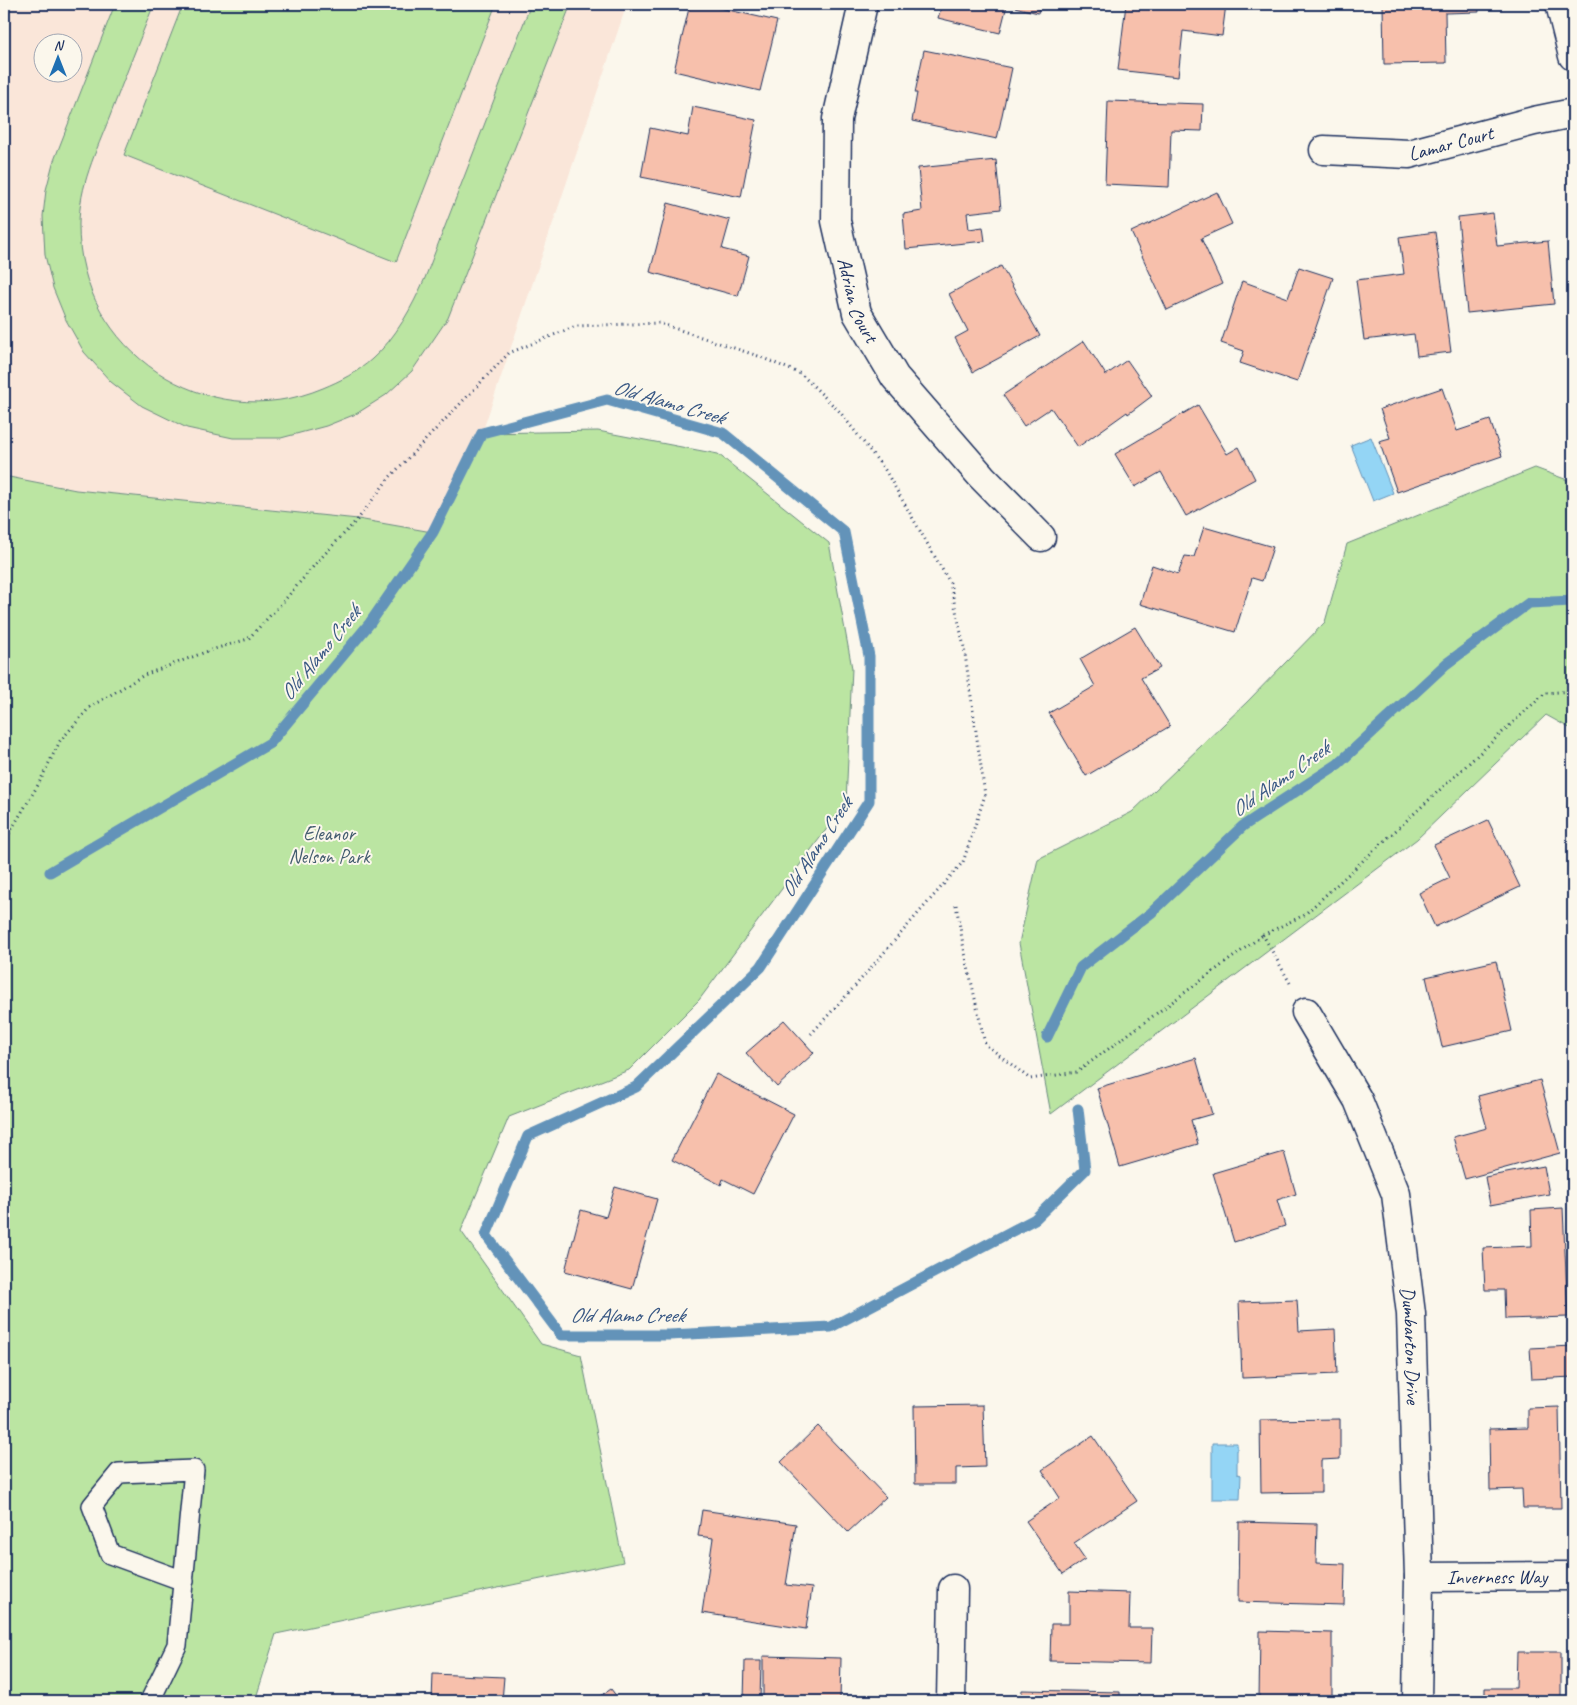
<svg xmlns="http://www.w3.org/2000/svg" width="1577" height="1705" font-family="Caveat,sans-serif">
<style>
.built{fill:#fae6d9;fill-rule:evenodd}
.green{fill:#bbe5a2;stroke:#6b8a80}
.water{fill:#94d5f5;stroke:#6493b9}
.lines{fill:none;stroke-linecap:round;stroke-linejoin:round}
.stream{stroke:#6493b9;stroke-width:11}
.building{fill:#f7c0ac;stroke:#1b2f5e}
.service-casing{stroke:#1b2f5e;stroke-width:22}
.minor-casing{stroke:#1b2f5e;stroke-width:31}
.path{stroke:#1b2f5e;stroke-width:3;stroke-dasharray:1 4;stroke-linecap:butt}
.service{stroke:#fbf7ec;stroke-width:19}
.minor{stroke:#fbf7ec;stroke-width:28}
.labels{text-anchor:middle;stroke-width:4;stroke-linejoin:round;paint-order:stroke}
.street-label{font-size:20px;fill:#1b2f5e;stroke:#fbf7ec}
.park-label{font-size:20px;fill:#435c6f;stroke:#fbf7ec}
.water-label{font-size:21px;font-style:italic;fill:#395884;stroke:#fbf7ec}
</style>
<rect width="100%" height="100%" fill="#fbf7ec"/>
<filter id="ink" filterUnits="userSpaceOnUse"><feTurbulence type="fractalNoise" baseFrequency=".02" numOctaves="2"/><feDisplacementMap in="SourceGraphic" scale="10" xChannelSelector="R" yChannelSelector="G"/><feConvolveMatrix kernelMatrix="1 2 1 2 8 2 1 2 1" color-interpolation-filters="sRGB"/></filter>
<g filter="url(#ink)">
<!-- built -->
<path class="built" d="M4 4H627L482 433 433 532 358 519 76 490 4 476ZM42 42H72V72H42Z"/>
<!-- green -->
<path class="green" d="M115 4H154C139 41 124 79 110 116 96 152 79 186 79 225 78 350 207 437 323 388 340 381 358 372 372 359 396 338 412 307 425 278L531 4H571L448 318 412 371 386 395 356 414 326 426 281 438H233L187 428 142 406 111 382 84 352 66 320 53 288 45 255 43 216 46 190 53 163Z
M183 4H496L396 262 124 155Z
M598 431 718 454 829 543 852 668 846 803 699 1000 629 1070 509 1117 461 1231 541 1344 581 1355 623 1562 276 1634 255 1701H4V476L76 490 358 519 432 532 482 433Z
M1535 468 1573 482V730L1546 715 1417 839 1051 1114 1019 943 1038 859 1132 812 1247 702 1325 622 1347 544Z"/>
<!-- water -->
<path class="water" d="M1371 437 1393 493 1373 501 1351 445Z
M1212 1443H1237V1474L1241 1475 1240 1499H1212Z"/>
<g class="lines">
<!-- stream -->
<path class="stream" d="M50 872 270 743 370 623 433 532 482 433 607 400 723 433 844 532 869 656V801L761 967 636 1087 528 1136 486 1235 561 1335H669L831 1327 1035 1219 1085 1170 1078 1109
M1047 1037 1081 967 1151 913 1243 826 1338 764 1446 664 1529 603 1573 601"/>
</g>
<!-- building -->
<path class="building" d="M690 4H702L777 21 760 91 674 71Z
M942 4H1040L1038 13 1007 5 1000 33 938 18Z
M1126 4H1226L1222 36 1183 31 1178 77 1118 70Z
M1383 4H1478L1479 12 1445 13 1446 63 1384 64Z
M924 50 1012 68 997 139 912 121 917 93H915Z
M1108 101 1203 104 1202 131 1171 130 1169 187 1105 184Z
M693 107 756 120 741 197 641 177 650 128 688 136Z
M996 160 1001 209 967 213 969 229 983 227 985 241 906 249 903 214 922 211 918 168Z
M1217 192 1232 224 1201 238 1222 284 1167 310 1131 232Z
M668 203 730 220 722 249 749 256 738 296 650 272Z
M1493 213 1497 246 1548 241 1554 304 1467 313 1458 217Z
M1435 232 1451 352 1417 356 1414 334 1364 340 1356 280 1404 274 1399 237Z
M1001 266 1040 336 973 372 955 338 968 331 949 294Z
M1299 267 1333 278 1297 382 1240 363 1244 351 1221 343 1242 281 1288 298Z
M1084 341 1106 375 1127 360 1152 396 1128 414 1127 412 1078 447 1051 408 1024 426 1003 395Z
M1442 388 1457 431 1490 420 1502 456 1397 492 1379 441 1390 438 1380 409Z
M1198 405 1227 454 1239 447 1255 479 1186 516 1161 472 1135 487 1115 454Z
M1204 527 1273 547 1262 581 1252 578 1235 632 1140 604 1152 565 1178 574 1185 556 1194 557Z
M1135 627 1160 668 1141 678 1170 726 1086 776 1049 713 1095 686 1080 659Z
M1488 820 1520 887 1435 927 1419 893 1450 878 1434 845Z
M1496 961 1512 1031 1442 1047 1426 977Z
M784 1020 814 1053 777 1087 746 1053Z
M1196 1058 1212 1114 1191 1120 1198 1144 1120 1167 1097 1088Z
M716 1074 794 1114 753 1194 723 1179 721 1185 672 1160Z
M1540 1080 1560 1153 1465 1179 1453 1137 1487 1128 1478 1096Z
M1284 1152 1296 1194 1277 1200 1285 1226 1234 1242 1213 1173Z
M1544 1166 1549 1194 1490 1205 1485 1177Z
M615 1187 657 1199 632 1289 565 1271 581 1210 606 1217Z
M1563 1208 1568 1317 1505 1319 1504 1290H1485L1483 1248 1532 1246 1531 1210Z
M1297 1300 1299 1331 1335 1329 1337 1374 1242 1378 1239 1302Z
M1573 1346V1377L1532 1379 1530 1348Z
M983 1405 985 1467 956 1468V1484H915L914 1406Z
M1559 1407 1561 1508H1523L1522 1489 1490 1490 1489 1429 1528 1428V1408Z
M1340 1419V1459L1321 1460V1492L1261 1493 1260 1420Z
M818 1426 886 1497 848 1532 781 1462Z
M1093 1436 1137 1501 1074 1543 1085 1559 1063 1574 1026 1521 1060 1498 1042 1470Z
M702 1510 796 1524 786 1585 812 1588 806 1629 702 1613 713 1538 698 1536Z
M1239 1522 1317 1524 1316 1563 1345 1564 1344 1605 1238 1602Z
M1069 1591 1130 1593 1129 1628H1152L1151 1663 1050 1661 1051 1624H1069Z
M1260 1631 1332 1633V1701H1259Z
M1517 1652H1561V1701H1485V1688H1516Z
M763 1656 841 1658 840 1701H763Z
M745 1661H761L760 1701H744Z
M433 1674 504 1677 502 1701H432Z
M611 1689 620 1701H594Z
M1022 1690 1120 1692V1701H1021Z"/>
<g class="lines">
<!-- service casing -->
<g class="service-casing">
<path id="service" d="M150 1701 177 1645 194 1470 119 1473 92 1506 110 1554 184 1581"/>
</g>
<!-- minor casing -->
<g class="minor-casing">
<g id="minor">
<path id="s1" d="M863 4 837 119 836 221 857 313 895 377 982 477 1041 537"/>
<path d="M1560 4 1573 56"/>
<path id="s2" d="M1324 150 1409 154 1534 121 1573 113"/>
<path id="s3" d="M1306 1012 1358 1100 1396 1194 1411 1314 1419 1577 1417 1701"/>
<path id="s4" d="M1419 1577 1573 1576"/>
<path d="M951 1701 953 1589"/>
</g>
</g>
<!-- path -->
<path class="path" d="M4 842 38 785 60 741 90 707 144 675 211 650 248 639 282 603 319 560 358 519 389 478 509 353 576 326 659 323 758 356 801 374 840 412 885 470 950 583 964 647 985 795 963 862 855 986 811 1034
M956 905 963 944 985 1044 1030 1079 1077 1072 1263 935
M1290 983 1263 935 1304 915 1545 693 1573 691"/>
<!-- service -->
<use href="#service" class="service"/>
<!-- minor -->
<use href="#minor" class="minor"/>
</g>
</g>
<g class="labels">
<!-- street labels -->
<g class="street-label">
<text dy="7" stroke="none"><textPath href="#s2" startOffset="128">Lamar Court</textPath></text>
<text dy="7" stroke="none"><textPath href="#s1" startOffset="302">Adrian Court</textPath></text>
<text dy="7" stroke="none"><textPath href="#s3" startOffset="356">Dumbarton Drive</textPath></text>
<text dy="7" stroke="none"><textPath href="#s4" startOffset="78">Inverness Way</textPath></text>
</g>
<!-- park labels -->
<g class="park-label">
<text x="329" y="840">Eleanor<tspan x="329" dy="23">Nelson Park</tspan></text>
</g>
<!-- water labels -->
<g class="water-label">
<text transform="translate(669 402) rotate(16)" y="7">Old Alamo Creek</text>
<text transform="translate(320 653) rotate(-51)" y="7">Old Alamo Creek</text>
<text transform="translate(1280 779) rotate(-35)" y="7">Old Alamo Creek</text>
<text transform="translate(816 847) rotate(-57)" y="7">Old Alamo Creek</text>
<text x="627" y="1322">Old Alamo Creek</text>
</g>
</g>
<!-- margin -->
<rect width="1577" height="1705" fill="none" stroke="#fbf7ec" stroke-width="20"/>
<rect x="10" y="10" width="1557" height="1685" fill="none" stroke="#1b2f5e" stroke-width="2" filter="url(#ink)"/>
<!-- north arrow -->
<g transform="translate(58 58)"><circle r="24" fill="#fbf7ec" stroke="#a1a7b3"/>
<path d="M0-4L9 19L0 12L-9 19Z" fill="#1f6fb2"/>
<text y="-8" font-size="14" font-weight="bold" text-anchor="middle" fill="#1b2f5e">N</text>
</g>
</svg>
